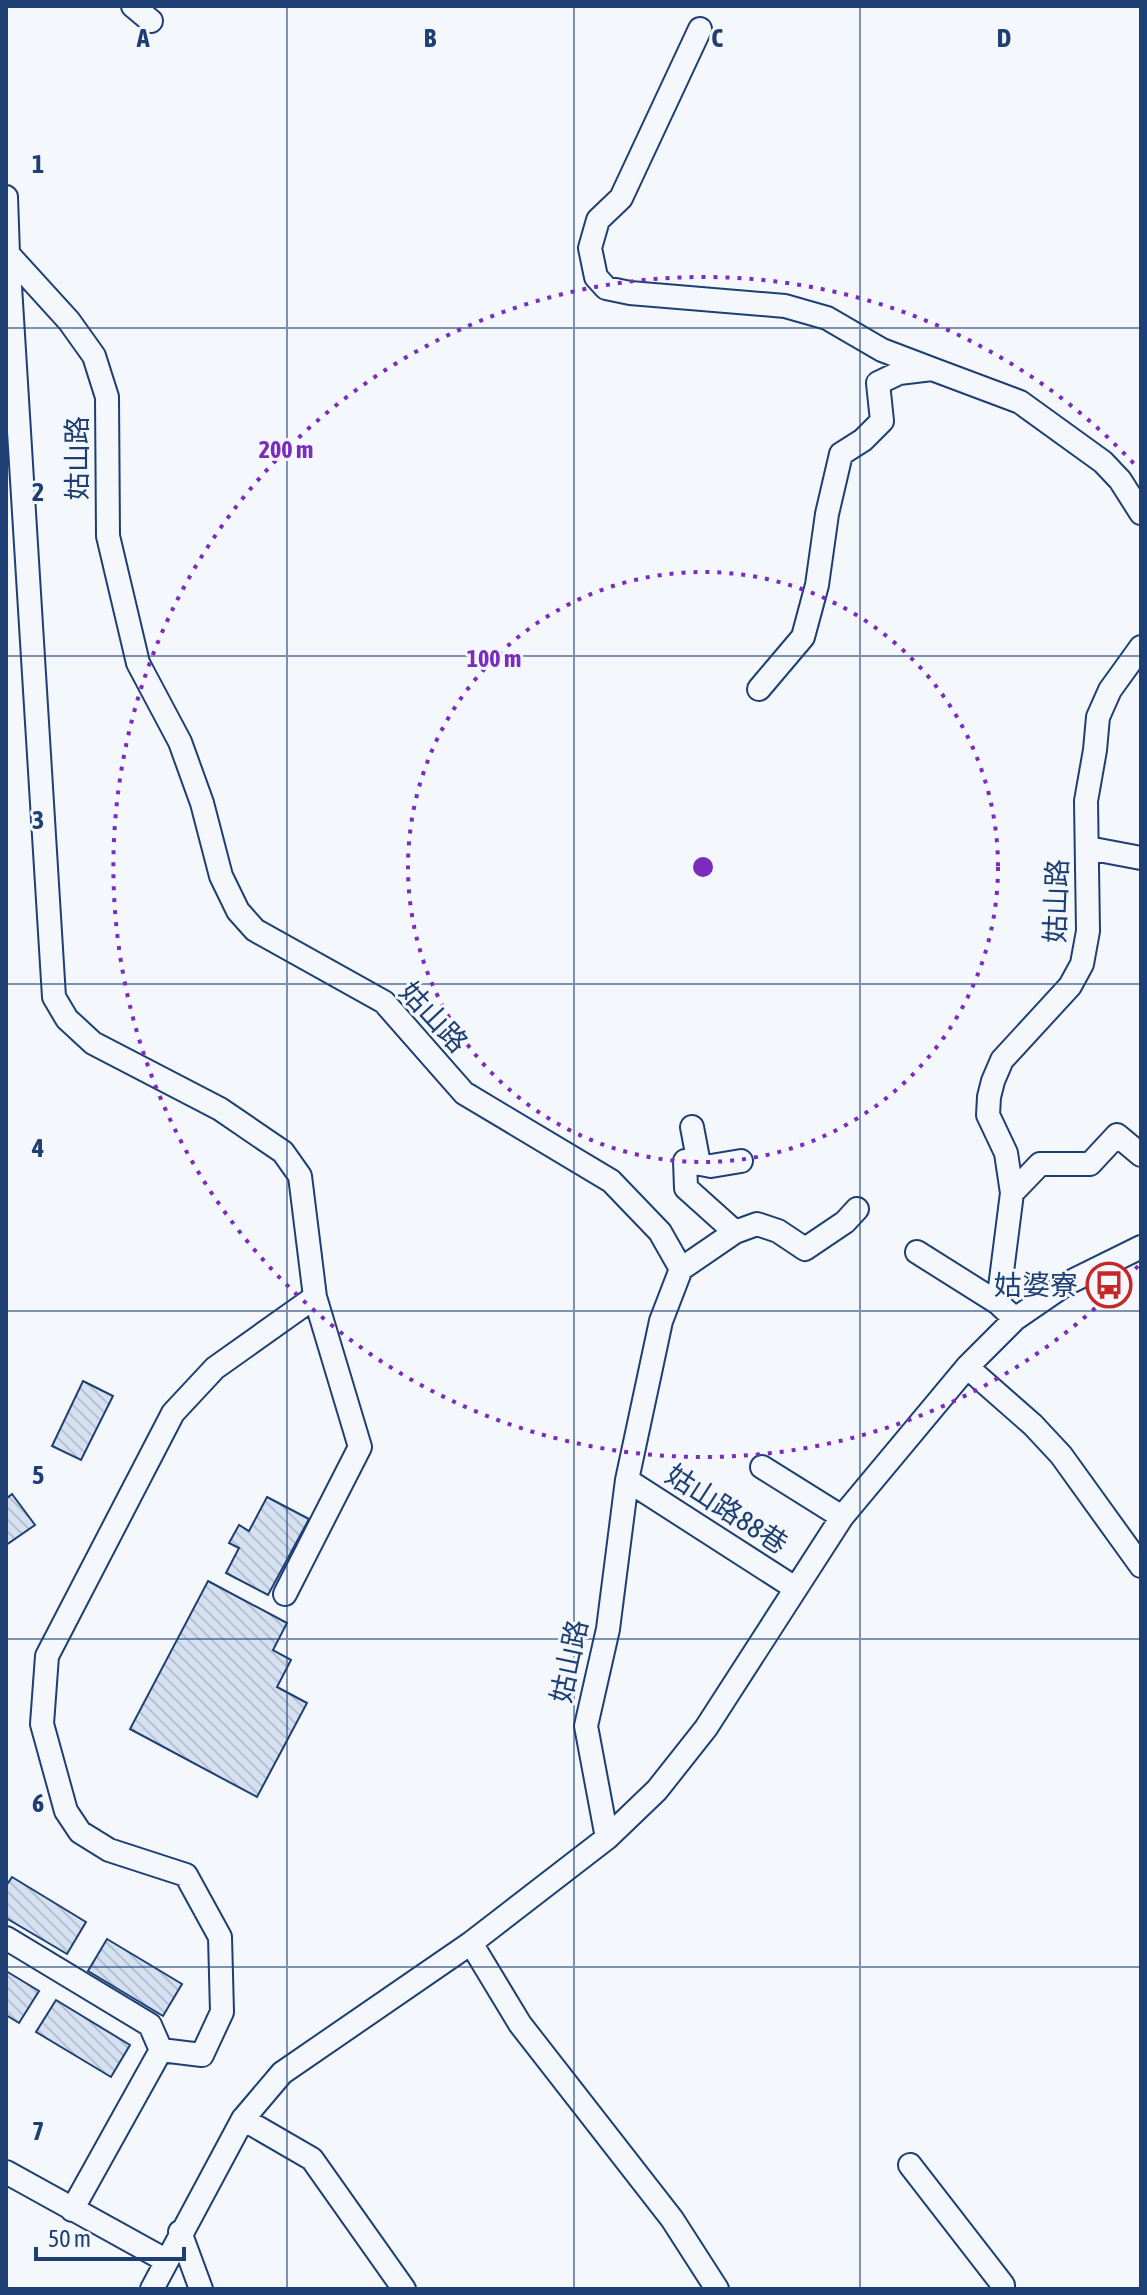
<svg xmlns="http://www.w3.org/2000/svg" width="1147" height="2295" font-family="'Asap Condensed','Noto Sans TC',sans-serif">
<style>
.building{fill:url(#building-back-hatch);stroke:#1d3f73;stroke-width:2}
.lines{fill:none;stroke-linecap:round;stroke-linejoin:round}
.minor-casing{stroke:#1d3f73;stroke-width:26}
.minor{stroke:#f4f7fb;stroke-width:22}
.grid{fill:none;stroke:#1d3f73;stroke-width:2;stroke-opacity:0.55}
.ring{fill:none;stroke:#7b2cbf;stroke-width:4;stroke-dasharray:4 8}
.labels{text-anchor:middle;stroke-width:6;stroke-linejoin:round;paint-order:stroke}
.street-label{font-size:28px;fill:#1d3f73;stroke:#f4f7fb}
.poi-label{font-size:28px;fill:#1d3f73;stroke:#f4f7fb;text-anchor:end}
.grid-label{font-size:26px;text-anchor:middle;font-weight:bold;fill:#1d3f73;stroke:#f4f7fb;stroke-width:6;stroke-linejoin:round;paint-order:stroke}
.centre{fill:#7b2cbf;stroke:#f4f7fb;stroke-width:4}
.ring-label{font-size:24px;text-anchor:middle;font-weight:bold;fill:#7b2cbf;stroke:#f4f7fb;stroke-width:6;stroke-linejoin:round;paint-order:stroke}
</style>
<defs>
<pattern id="building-back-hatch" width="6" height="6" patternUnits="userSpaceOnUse" patternTransform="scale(2)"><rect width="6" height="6" fill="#d5e0f0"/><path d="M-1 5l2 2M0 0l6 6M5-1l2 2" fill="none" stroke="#b6c1d1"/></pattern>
</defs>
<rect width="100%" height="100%" fill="#f4f7fb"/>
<!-- building -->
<path class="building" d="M83 1381 113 1396 81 1460 52 1446Z
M12 1494 35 1525 6 1545V1499Z
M267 1497 309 1519 268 1595 226 1573 239 1548 229 1543 239 1525 249 1531Z
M208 1581 287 1623 273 1650 291 1660 277 1687 307 1703 257 1797 130 1729Z
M12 1877 86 1922 67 1954 6 1918V1886Z
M107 1939 182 1984 163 2016 88 1971Z
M6 1971 39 1991 19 2023 6 2015Z
M56 2000 130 2045 111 2077 36 2032Z"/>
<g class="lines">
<!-- minor casing -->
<g class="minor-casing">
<path id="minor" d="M133 6 151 21
M700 29 621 198 598 220 590 248 596 277 606 288 630 293 785 306 827 318 882 350 932 369 899 373 878 383 882 421 863 440 841 454 827 514 817 585 803 637 759 689
M6 197 8 254 69 321 94 356 107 397 108 536 138 663 180 742 202 803 221 876 238 911 255 930 384 1002 464 1093 611 1181 660 1232 681 1269 661 1321 627 1480 608 1629 586 1726 607 1838
M8 254 54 997 67 1019 93 1043 220 1109 283 1152 300 1176 315 1297 360 1447 285 1594
M932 369 1020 402 1103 462 1120 480 1141 513
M1088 848 1141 858
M692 1127 699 1164
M1012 1193 1040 1164H1090L1117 1135 1141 1155
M735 1232 686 1188 685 1161 711 1166 741 1161
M917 1252 998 1303
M681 1269 735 1232 757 1224 778 1231 805 1249 845 1222 857 1209
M1015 1319 998 1303 1012 1193 1006 1153 988 1115 989 1097 993 1081 1002 1060 1070 986 1082 964 1088 931 1086 801 1095 750 1098 717 1110 690 1141 647
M967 1367 1033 1425 1061 1455 1141 1566
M762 1467 842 1517
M627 1480 795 1588
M6 1938 150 2025 161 2050 72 2210
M471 1943 520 2024 672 2219 717 2289
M161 2050 202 2055 222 2012 220 1937 186 1875 109 1850 80 1832 66 1811 42 1724 47 1656 173 1413 215 1368 315 1297
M243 2119 312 2159 404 2289
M910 2165 1003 2285V2289
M6 2172 167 2261
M180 2232 201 2289
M152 2289 243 2119 282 2073 471 1943 607 1838 657 1790 706 1728 842 1517 967 1367 1015 1319 1066 1284 1141 1247"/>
</g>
<!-- minor -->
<use href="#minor" class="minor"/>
</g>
<!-- grid -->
<path class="grid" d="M287 6V2289M574 6V2289M860 6V2289M6 328H1141M6 656H1141M6 984H1141M6 1311H1141M6 1639H1141M6 1967H1141"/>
<!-- distance rings -->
<g class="ring">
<circle cx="703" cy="867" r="295"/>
<path d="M1138 1266A590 590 0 1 1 1138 468"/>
</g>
<!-- icons -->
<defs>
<g id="bus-ring" transform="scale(2.3)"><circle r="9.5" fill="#f4f7fb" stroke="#c62828" stroke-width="1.5"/><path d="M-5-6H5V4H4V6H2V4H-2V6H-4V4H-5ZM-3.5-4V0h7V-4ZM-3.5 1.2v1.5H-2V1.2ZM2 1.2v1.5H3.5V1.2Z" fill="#c62828"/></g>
</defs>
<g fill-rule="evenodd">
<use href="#bus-ring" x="1109" y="1285"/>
</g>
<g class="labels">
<!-- street labels -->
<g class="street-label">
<text transform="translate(77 458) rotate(-90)" y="10">姑山路</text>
<text transform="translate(1056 901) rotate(-88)" y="10">姑山路</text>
<text transform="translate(434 1017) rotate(47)" y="10">姑山路</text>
<text transform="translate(727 1509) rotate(33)" y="10">姑山路88巷</text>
<text transform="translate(569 1661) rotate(-78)" y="10">姑山路</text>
</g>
<!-- poi labels -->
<g class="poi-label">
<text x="1078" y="1295">姑婆寮</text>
</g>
</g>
<g class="grid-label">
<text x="143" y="47">A</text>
<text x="430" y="47">B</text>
<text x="717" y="47">C</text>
<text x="1004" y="47">D</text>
<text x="38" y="173">1</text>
<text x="38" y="501">2</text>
<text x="38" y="829">3</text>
<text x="38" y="1157">4</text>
<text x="38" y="1484">5</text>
<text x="38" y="1812">6</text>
<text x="38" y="2140">7</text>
</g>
<circle cx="703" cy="867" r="12" class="centre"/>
<g class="ring-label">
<text x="286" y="458">200 m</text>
<text x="494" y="667">100 m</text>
</g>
<!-- border -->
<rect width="1147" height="2295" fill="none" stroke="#1d3f73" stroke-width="16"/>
<!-- scale -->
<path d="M36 2247v12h148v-12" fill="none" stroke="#1d3f73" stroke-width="4"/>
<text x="48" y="2247" font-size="24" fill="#1d3f73" stroke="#f4f7fb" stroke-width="6" paint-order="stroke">50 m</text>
</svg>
